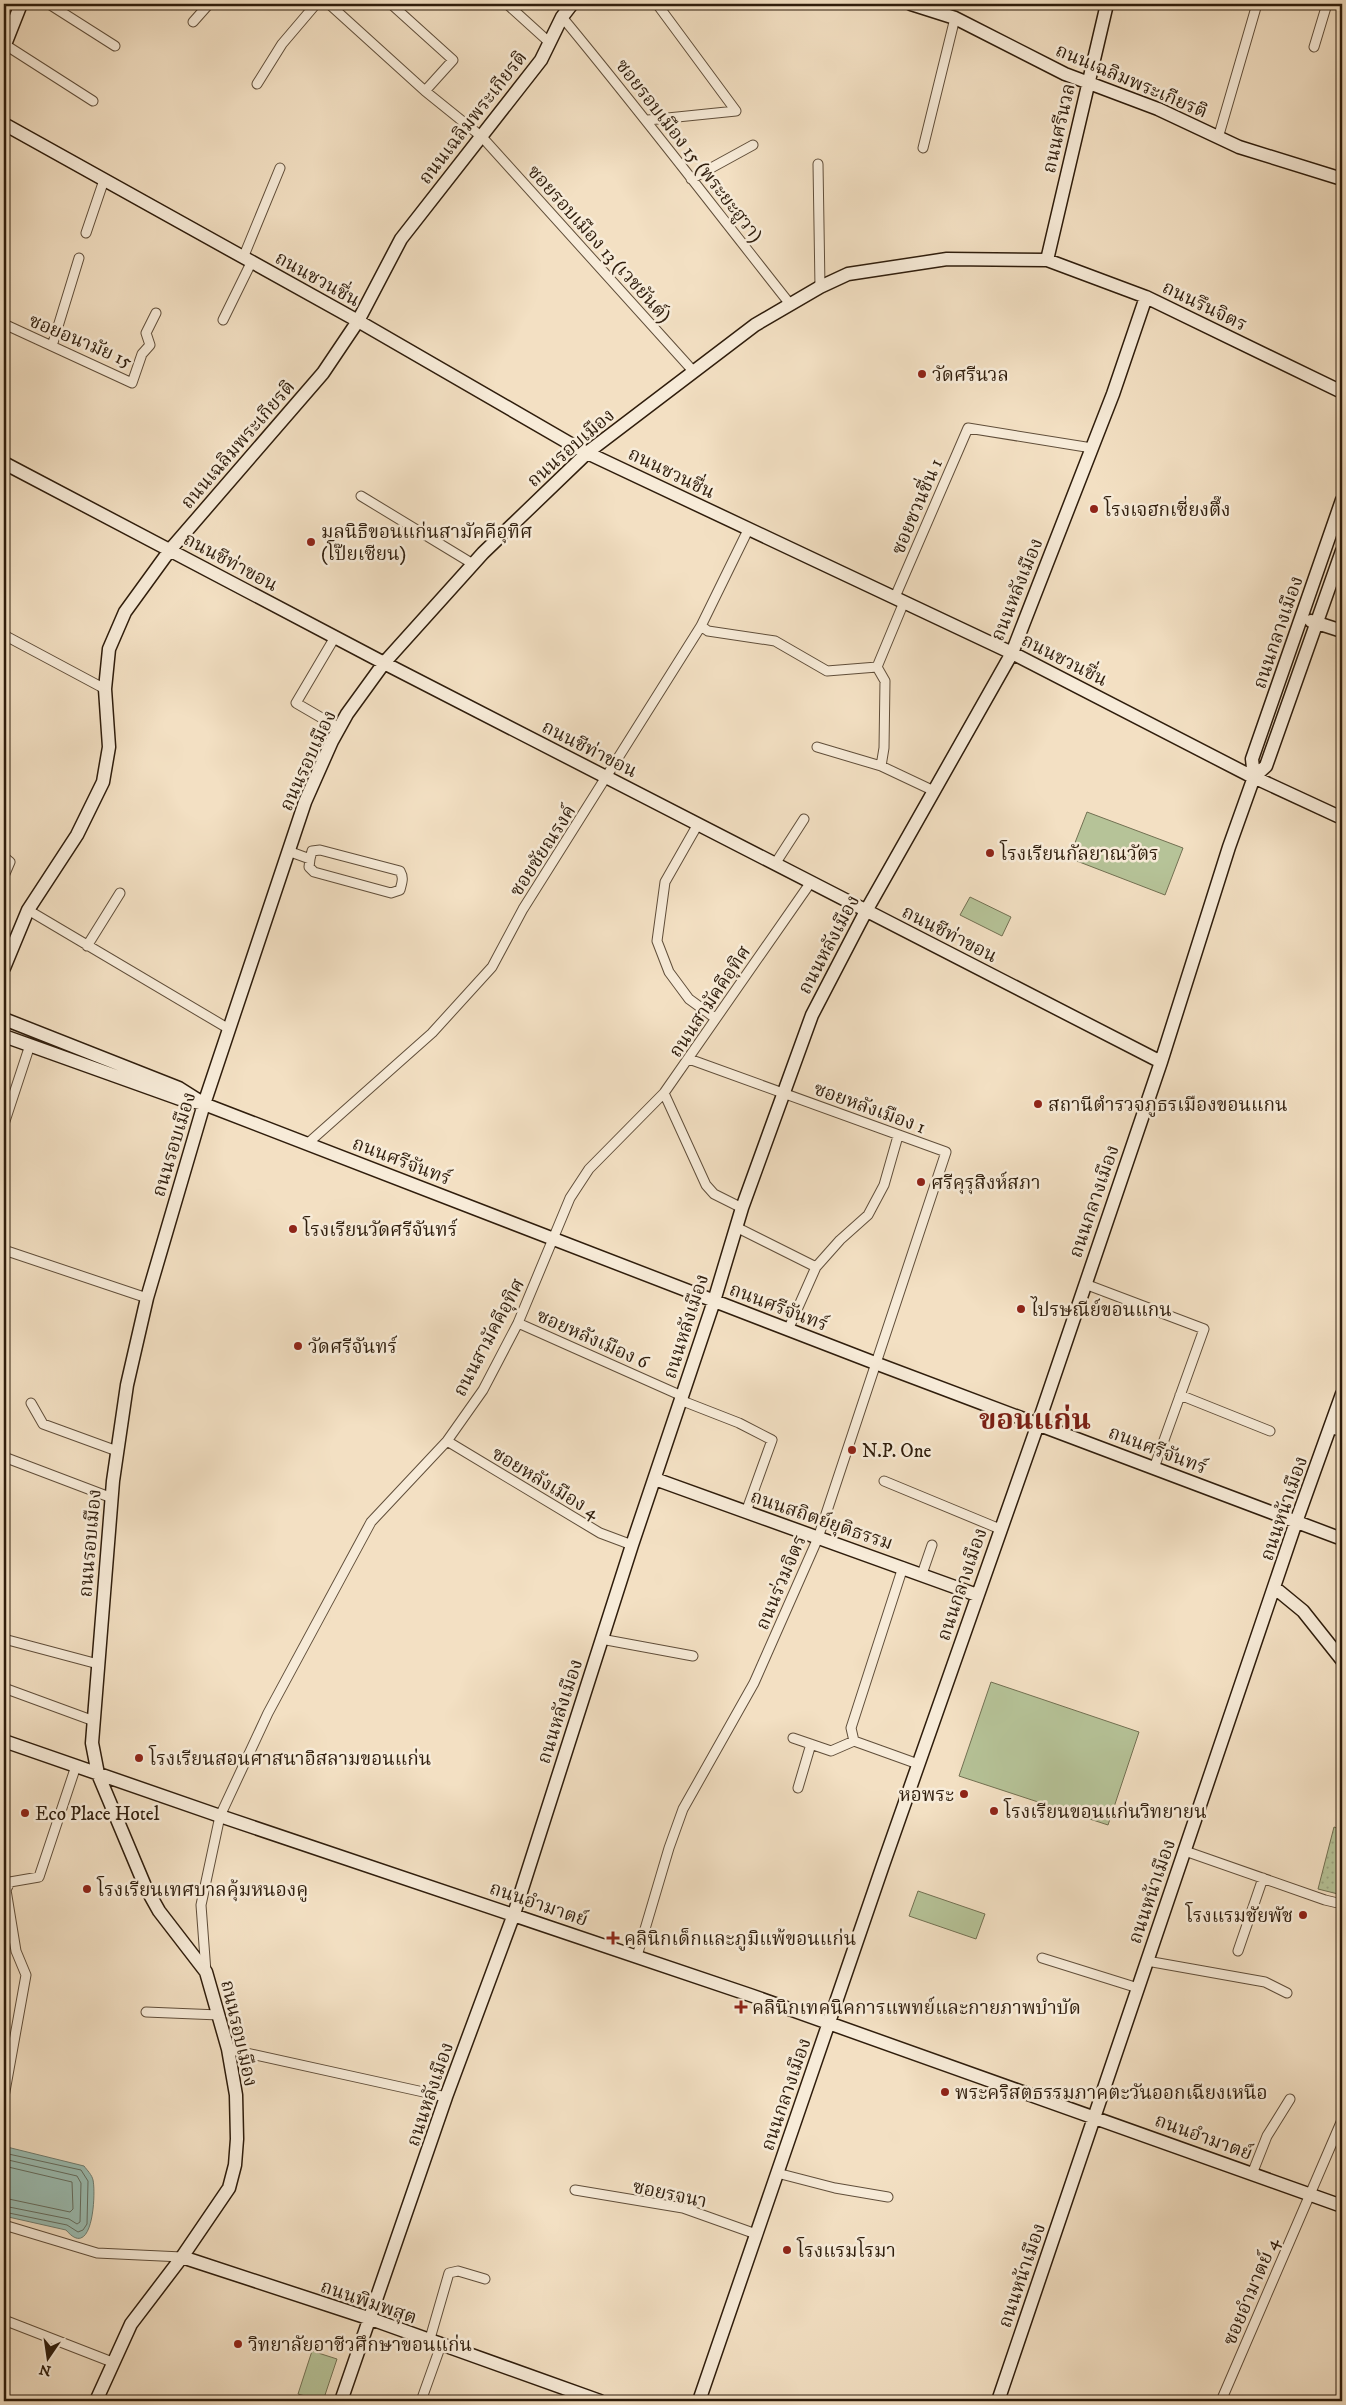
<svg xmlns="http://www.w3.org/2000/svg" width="1346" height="2405" font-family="'IM FELL DW Pica','Noto Serif Thai',serif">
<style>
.green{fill:url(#green-dots);stroke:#727052}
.pitch{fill:#b6c398;stroke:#727052}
.water{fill:#9bbdb2;stroke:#707d70}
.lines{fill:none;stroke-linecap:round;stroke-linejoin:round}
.shore{stroke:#656d5f;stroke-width:1}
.street-casing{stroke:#604e3a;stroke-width:11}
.secondary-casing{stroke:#2f1d0c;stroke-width:15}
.street{stroke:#f7ebd8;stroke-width:9}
.secondary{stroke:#f7ebd8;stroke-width:12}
.poi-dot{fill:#8f2418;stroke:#f7ebd8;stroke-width:2}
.labels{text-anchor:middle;stroke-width:5;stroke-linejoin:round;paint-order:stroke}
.street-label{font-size:19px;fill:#2f1d0c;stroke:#f7ebd8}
.poi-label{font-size:19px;fill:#2f1d0c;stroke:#f7ebd8;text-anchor:start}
.town-label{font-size:29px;font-weight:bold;fill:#7a1f14;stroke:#f7ebd8}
</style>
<defs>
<pattern id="green-dots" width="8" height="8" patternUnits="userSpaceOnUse" patternTransform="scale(1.25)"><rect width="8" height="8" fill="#b6c398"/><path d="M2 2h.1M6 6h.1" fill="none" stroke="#9da782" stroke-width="1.8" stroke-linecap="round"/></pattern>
</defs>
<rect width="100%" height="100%" fill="#f3e0c3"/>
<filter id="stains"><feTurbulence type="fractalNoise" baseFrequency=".004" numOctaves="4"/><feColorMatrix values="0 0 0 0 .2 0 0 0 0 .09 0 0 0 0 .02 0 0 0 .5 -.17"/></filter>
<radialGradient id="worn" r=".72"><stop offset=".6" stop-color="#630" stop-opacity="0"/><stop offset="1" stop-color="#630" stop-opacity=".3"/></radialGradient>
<!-- green -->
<path class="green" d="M1334 1827 1342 1830V1895L1318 1889Z"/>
<!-- pitch -->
<path class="pitch" d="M1087 812 1183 848 1165 895 1069 858Z
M970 897 1011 917 1002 936 960 915Z
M991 1682 1139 1732 1108 1825 959 1776Z
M918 1891 985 1914 976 1939 909 1916Z
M312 2351 337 2359 323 2401 298 2394Z"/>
<!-- water -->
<path class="water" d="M7 2147 84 2166C87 2170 92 2175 93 2180 96 2193 93 2262 66 2230L4 2216V2148Z"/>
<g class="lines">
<!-- shore -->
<path class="shore" d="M4 2153 81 2170 88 2181 87 2224 83 2230 78 2232 67 2225 4 2212
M4 2159 77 2176 81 2183 80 2222 77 2224 69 2219 4 2206
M4 2166 72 2182 73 2209 70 2212 4 2198"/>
<!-- street casing -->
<g class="street-casing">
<path id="street" d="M49 4 115 46
M329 4 425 91 482 137 694 372
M391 4 453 60 425 91
M507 4 550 43
M657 4 736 111
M562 17C640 111 714 208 790 304
M193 22 209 4
M4 44 93 101
M1314 47 1327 4
M257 84 282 44 316 4
M648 120 736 111
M1218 138 1257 4
M923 148 955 18
M818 164 820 287
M691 179 753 145
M86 233 104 180
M243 258 280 168
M223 320 251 263
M4 324 132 383 142 354 150 345 146 333 156 313
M52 346 79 258
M361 496 473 564
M895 597 968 428 1092 448
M701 626 708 631 775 641 827 671 877 667
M4 635 105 689
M335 637 296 703 339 728
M817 747 881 766 934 791
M881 766 884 748 885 681 877 667 904 602
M698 824 665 882 657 941 669 972 689 999 715 1018
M288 851 310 859 312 851 320 850 400 871C404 878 402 882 400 890L391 893 314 872 309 867 310 859
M4 857 10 862 4 876
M775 864 804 819
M28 910 229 1029
M87 946 120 893
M664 1093 706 1185 714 1194 742 1208
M4 1124 30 1045
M307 1144 432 1033 492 967 523 909 701 626 748 530
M736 1227 816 1267
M4 1250 147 1298
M1085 1284 1204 1329 1154 1468
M518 1323 682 1396
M788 1330 816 1267 840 1240 868 1215 884 1185 898 1136
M1180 1395 1270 1431
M680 1400 739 1423 772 1440 746 1512
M31 1403 43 1424 117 1451
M1330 1428 1342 1432
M447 1441 600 1533 632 1545
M4 1457 112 1498
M884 1481 1000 1529
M903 1567 851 1728 854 1741 918 1764
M922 1574 932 1545
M4 1639 98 1664
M601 1639 693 1656
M4 1688 94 1721
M793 1738 831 1751 854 1741
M798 1788 811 1744
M1185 1851 1325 1900 1342 1904
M1238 1951 1263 1878
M637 1956 669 1848 683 1809 754 1683 818 1538 946 1152 689 1059
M1042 1958 1138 1988
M1147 1961 1265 1982 1287 1993
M206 1972 201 1905 220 1816 268 1713 371 1522 447 1441 483 1390 518 1323 570 1198 589 1169 664 1093 811 882
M146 2012 219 2015
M228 2049 446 2097
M4 2097 26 1975 16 1951 6 1890 10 1882 39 1877 76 1766
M777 2173 835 2188 888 2197
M1252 2174 1267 2136 1290 2099
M575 2190 683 2208 756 2234
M4 2225 97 2253 182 2257
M4 2320 112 2362
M429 2342 449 2273 458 2271 485 2279
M421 2401 441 2345
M1221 2401 1342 2120"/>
</g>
<!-- secondary casing -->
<g class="secondary-casing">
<path id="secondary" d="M911 4 955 18 1065 74 1158 109 1239 147 1342 179
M4 47 21 4
M4 124 358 321 581 450 1012 653 1247 774 1342 818
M1047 260 1107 4
M4 463 384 663 1161 1062
M1311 621 1342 631
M1254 777 1252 759 1342 500
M4 968 28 910 77 835 103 782 109 747 105 689 109 649 125 612 170 550 323 373 358 321 401 239 541 60 562 17 572 4
M4 1019 179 1088 198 1100
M4 1036 180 1099 204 1104 875 1363 1342 1539
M655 1479 977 1595
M1275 1588 1303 1611 1342 1660
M4 1741 220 1816 750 1995 1342 2206
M182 2257 371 2319 600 2401
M96 2401 131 2324 182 2257 229 2188 235 2165 237 2139 236 2095 228 2049 206 1972 159 1911 145 1886 98 1774 92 1743 113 1481 127 1385 147 1298 204 1104 305 802 332 741 347 714 384 663 483 553 588 452 755 325 820 287 848 274 947 259 1047 260 1146 297 1342 392
M341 2401 446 2097 514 1914 632 1545 714 1301 742 1208 812 1015 866 911 1012 653 1113 394 1146 297
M699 2401 883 1865 1038 1424 1161 1062 1229 847 1254 777 1266 766 1342 551
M998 2401 1296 1522 1342 1394"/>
</g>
<!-- street -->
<use href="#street" class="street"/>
<!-- secondary -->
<use href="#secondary" class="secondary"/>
</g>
<!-- markers -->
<g class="poi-dot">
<circle cx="922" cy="374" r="5"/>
<circle cx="1094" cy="509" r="5"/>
<circle cx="311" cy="542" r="5"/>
<circle cx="990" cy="853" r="5"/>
<circle cx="1038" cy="1104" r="5"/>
<circle cx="921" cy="1182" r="5"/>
<circle cx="293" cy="1229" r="5"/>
<circle cx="1021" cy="1309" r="5"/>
<circle cx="298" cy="1346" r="5"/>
<circle cx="852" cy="1450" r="5"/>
<circle cx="139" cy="1758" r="5"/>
<circle cx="964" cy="1794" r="5"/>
<circle cx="994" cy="1811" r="5"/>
<circle cx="25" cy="1813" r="5"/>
<circle cx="87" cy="1889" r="5"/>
<circle cx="1303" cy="1915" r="5"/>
<path d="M610.5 1930.5h5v5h5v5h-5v5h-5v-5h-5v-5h5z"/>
<path d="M738.5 1999.5h5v5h5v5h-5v5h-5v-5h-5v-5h5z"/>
<circle cx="945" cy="2092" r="5"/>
<circle cx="787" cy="2250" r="5"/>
<circle cx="238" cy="2344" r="5"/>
</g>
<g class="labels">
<!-- street labels -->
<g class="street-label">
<text transform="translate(1132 80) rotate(23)" y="7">ถนนเฉลิมพระเกียรติ</text>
<text transform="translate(472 117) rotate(-52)" y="7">ถนนเฉลิมพระเกียรติ</text>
<text transform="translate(1058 128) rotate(-77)" y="7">ถนนศรีนวล</text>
<text transform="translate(690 150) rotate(52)" y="7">ซอยรอบเมือง 15 (พระยะฮูวา)</text>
<text transform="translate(600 243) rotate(48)" y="7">ซอยรอบเมือง 13 (เวชยันต์)</text>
<text transform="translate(318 278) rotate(29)" y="7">ถนนชวนชื่น</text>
<text transform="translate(1205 305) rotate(26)" y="7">ถนนรึนจิตร</text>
<text transform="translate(81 340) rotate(23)" y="7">ซอยอนามัย 15</text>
<text transform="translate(237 444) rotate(-49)" y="7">ถนนเฉลิมพระเกียรติ</text>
<text transform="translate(570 447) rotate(-41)" y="7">ถนนรอบเมือง</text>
<text transform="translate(672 472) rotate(26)" y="7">ถนนชวนชื่น</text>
<text transform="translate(916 506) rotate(-67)" y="7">ซอยชวนชื่น 1</text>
<text transform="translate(231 561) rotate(28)" y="7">ถนนชีท่าขอน</text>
<text transform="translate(1016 589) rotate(-68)" y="7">ถนนหลังเมือง</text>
<text transform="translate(1277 632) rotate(-71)" y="7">ถนนกลางเมือง</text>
<text transform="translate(1065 659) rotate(27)" y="7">ถนนชวนชื่น</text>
<text transform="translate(590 748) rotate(27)" y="7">ถนนชีท่าขอน</text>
<text transform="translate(307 760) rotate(-65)" y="7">ถนนรอบเมือง</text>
<text transform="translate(542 850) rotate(-57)" y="7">ซอยชัยณรงค์</text>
<text transform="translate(950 933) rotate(27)" y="7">ถนนชีท่าขอน</text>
<text transform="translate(828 944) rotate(-62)" y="7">ถนนหลังเมือง</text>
<text transform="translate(709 1001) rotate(-56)" y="7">ถนนสามัคคีอุทิศ</text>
<text transform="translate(870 1107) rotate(20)" y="7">ซอยหลังเมือง 1</text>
<text transform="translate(173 1144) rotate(-73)" y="7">ถนนรอบเมือง</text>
<text transform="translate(402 1160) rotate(21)" y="7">ถนนศรีจันทร์</text>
<text transform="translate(1093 1201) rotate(-71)" y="7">ถนนกลางเมือง</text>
<text transform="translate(779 1306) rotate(21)" y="7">ถนนศรีจันทร์</text>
<text transform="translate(685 1326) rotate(-72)" y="7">ถนนหลังเมือง</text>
<text transform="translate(488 1337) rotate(-62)" y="7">ถนนสามัคคีอุทิศ</text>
<text transform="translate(593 1338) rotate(24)" y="7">ซอยหลังเมือง 6</text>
<text transform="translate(1158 1449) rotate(21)" y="7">ถนนศรีจันทร์</text>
<text transform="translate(546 1482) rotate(31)" y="7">ซอยหลังเมือง 4</text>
<text transform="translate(1283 1508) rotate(-71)" y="7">ถนนหน้าเมือง</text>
<text transform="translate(822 1519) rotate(19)" y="7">ถนนสถิตย์ยุติธรรม</text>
<text transform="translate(89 1543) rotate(-85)" y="7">ถนนรอบเมือง</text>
<text transform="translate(780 1582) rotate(-67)" y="7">ถนนร่วมจิตร</text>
<text transform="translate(961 1584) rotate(-71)" y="7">ถนนกลางเมือง</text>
<text transform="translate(559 1711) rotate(-72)" y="7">ถนนหลังเมือง</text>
<text transform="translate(1151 1891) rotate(-71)" y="7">ถนนหน้าเมือง</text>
<text transform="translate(539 1903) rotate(19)" y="7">ถนนอำมาตย์</text>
<text transform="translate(240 2033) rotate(77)" y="7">ถนนรอบเมือง</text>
<text transform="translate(429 2094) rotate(-71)" y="7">ถนนหลังเมือง</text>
<text transform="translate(785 2094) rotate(-71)" y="7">ถนนกลางเมือง</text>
<text transform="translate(1204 2136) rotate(20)" y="7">ถนนอำมาตย์</text>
<text transform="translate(670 2193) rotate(12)" y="7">ซอยรจนา</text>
<text transform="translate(1021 2275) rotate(-71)" y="7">ถนนหน้าเมือง</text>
<text transform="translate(1250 2291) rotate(-67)" y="7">ซอยอำมาตย์ 4</text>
<text transform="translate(369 2301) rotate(19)" y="7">ถนนพิมพสุต</text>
</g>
<!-- poi labels -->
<g class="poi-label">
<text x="932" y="381">วัดศรีนวล</text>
<text x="1104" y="516">โรงเจฮกเซี่ยงตึ๊ง</text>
<text x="321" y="538">มูลนิธิขอนแก่นสามัคคีอุทิศ<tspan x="321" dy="22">(โป๊ยเซียน)</tspan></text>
<text x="1000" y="860">โรงเรียนกัลยาณวัตร</text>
<text x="1048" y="1111">สถานีตำรวจภูธรเมืองขอนแกน</text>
<text x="931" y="1189">ศรีคุรุสิงห์สภา</text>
<text x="303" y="1236">โรงเรียนวัดศรีจันทร์</text>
<text x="1031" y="1316">ไปรษณีย์ขอนแกน</text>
<text x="308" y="1353">วัดศรีจันทร์</text>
<text x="862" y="1457">N.P. One</text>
<text x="149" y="1765">โรงเรียนสอนศาสนาอิสลามขอนแก่น</text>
<text x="954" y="1801" text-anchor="end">หอพระ</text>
<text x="1004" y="1818">โรงเรียนขอนแก่นวิทยายน</text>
<text x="35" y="1820">Eco Place Hotel</text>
<text x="97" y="1896">โรงเรียนเทศบาลคุ้มหนองคู</text>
<text x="1293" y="1922" text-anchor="end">โรงแรมชัยพัช</text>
<text x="624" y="1945">คลินิกเด็กและภูมิแพ้ขอนแก่น</text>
<text x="752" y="2014">คลินิกเทคนิคการแพทย์และกายภาพบำบัด</text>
<text x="955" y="2099">พระคริสตธรรมภาคตะวันออกเฉียงเหนือ</text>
<text x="797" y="2257">โรงแรมโรมา</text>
<text x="248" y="2351">วิทยาลัยอาชีวศึกษาขอนแก่น</text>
</g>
<!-- town labels -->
<g class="town-label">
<text x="1035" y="1429">ขอนแก่น</text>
</g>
</g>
<!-- margin -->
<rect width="1346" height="2405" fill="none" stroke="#f3e0c3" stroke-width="20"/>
<rect x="5" y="5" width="1336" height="2395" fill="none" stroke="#2f1d0c" stroke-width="2.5"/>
<rect x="10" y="10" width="1326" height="2385" fill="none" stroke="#2f1d0c"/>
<!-- north arrow -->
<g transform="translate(48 2358) rotate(193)" stroke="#f7ebd8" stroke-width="4" paint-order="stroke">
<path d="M0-4L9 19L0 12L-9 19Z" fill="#2f1d0c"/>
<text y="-8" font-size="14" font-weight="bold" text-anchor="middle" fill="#2f1d0c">N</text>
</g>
<rect width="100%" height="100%" filter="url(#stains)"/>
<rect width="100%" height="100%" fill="url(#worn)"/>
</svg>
